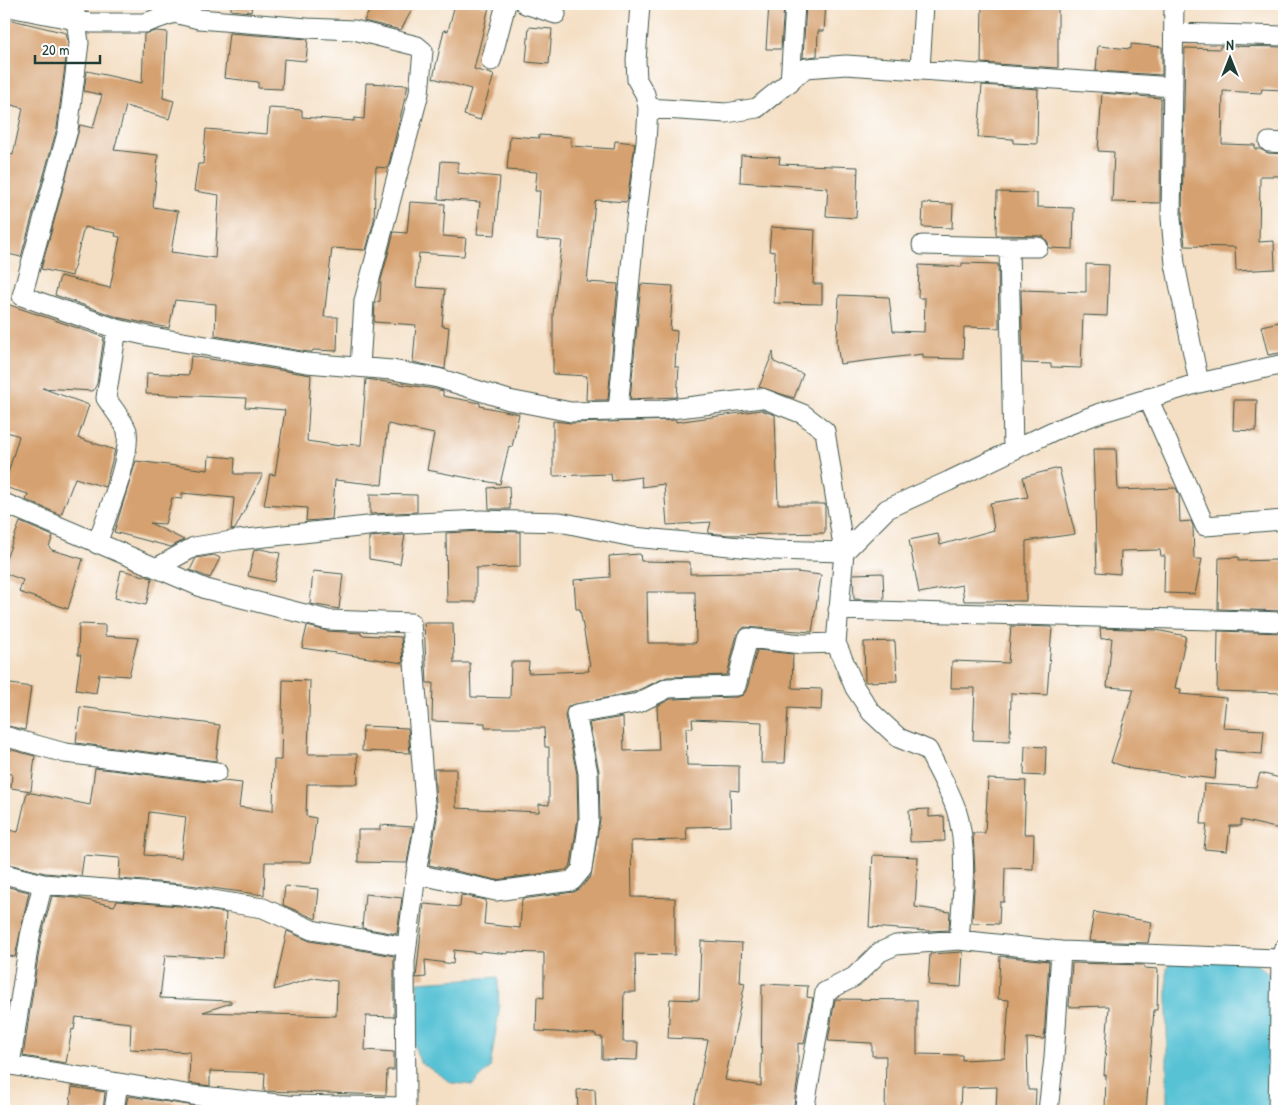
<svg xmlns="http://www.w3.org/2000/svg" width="1288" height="1115" font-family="'Patrick Hand',sans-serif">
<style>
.water{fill:#59c2d5;stroke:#3c8084}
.building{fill:#d6a16f;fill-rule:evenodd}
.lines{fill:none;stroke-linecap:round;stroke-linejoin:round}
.minor-casing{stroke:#3f554a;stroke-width:21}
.minor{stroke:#fff;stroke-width:19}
</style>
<rect width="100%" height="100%" fill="#fff"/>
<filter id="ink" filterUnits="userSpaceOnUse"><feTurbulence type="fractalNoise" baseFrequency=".02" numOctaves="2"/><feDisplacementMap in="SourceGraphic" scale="10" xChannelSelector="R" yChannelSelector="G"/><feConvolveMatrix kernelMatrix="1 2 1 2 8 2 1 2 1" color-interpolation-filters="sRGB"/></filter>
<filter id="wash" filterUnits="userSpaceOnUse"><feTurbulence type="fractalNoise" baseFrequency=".0096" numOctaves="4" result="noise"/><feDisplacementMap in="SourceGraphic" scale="20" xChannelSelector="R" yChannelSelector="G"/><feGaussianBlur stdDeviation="1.12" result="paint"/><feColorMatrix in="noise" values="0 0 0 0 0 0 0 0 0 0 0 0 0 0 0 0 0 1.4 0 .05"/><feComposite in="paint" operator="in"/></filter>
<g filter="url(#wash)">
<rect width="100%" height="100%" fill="#f4dfc4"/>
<!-- water -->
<path class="water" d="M1173 957 1252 961 1278 981 1269 1111H1167V969Z
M498 977 499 1011 490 1068 473 1085 452 1083 420 1062 413 1042 418 982Z"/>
<g id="blocks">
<!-- building -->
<path class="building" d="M231 4H252L251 12 231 10Z
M373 4H415L401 30 364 21Z
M455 4H478L489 7 474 69 494 75 480 120 464 115 471 89 433 78 444 30 448 31Z
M769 4H784L781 49H766Z
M806 4H826L824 31H818L817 56 803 58Z
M982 4H1058V68L981 63Z
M4 18 66 33 68 43 57 128 21 257 4 253V153L13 155 23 108 4 103Z
M529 27 552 29 549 64 526 62Z
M156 31 167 32 163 98 174 101 169 119 126 106 114 150 158 155 153 207 178 211 171 252 215 258 219 195 194 191 198 164H203L206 129 267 134 269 108 302 110V117L354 121V118L364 119 366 83 408 85 388 168 376 167 374 220 366 250 332 248 324 317H338L337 351 313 350 312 352H308L215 336 216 304 175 300 169 328 120 318 55 295 60 276 110 288 120 237 115 236 116 233 84 227 72 276 41 269 80 125 93 128 102 95 84 91 87 71 142 83 144 34Z
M229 33 308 39 306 61 284 59 282 89 258 88V82L224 78Z
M1131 44 1162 47V75L1096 71 1098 46 1131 49Z
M1220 46 1284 47V90L1262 89 1261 93 1223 91 1222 144 1255 145V149H1260L1268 153 1284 154V176H1260L1259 242 1274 241 1275 269 1236 271 1235 247 1185 246 1182 218 1185 48 1220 49Z
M982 85 1038 89 1037 144 1013 143V139L978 137Z
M1102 93 1161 98 1160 203 1112 202 1114 152 1098 151Z
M539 135 571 137V146L614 149 615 141 635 143 627 202 597 200 595 202 587 282 618 284 608 400H586L587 376 553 374V314L562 241 537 239 540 191H535L537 172 507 170 510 136 539 138Z
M741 155 780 157 779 164 858 167 856 218 826 216 828 188 740 182Z
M441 161 458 162V173L500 177 495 235 477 234 480 202 438 199Z
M997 192 1037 193V207L1074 208 1073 249 1049 248 1048 242 1043 236 996 235Z
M410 202 445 204 443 236 466 238 464 256 419 253 416 287 445 289 442 326 449 327 445 369 413 362 416 325 374 322 375 303 380 301 381 280 394 232 407 233Z
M923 203 953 204 952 228 922 227Z
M771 227 815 230 813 284H822V304L774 303 775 252 769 251Z
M962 263 998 264 999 328 964 327 963 359 923 358V354L840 364 837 343 839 295 889 297 893 331 924 332 925 298H918L919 265 962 267Z
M1086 264 1109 265 1107 316 1083 315 1081 368 1051 367V364L1023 363 1021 290 1086 292Z
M641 284 673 286 670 330 677 331 675 367H679L677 397 630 399Z
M4 303 104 337 97 384 93 391 42 388 89 405 78 438 115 450 105 487 75 478 61 515 26 500 28 494 4 487 19 436 4 431Z
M1284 321V352L1268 355 1261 326Z
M773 352 774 362 803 374 794 398 759 387Z
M191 356 311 375 307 441 340 446 341 444 361 445 366 379 435 389 443 391V396L480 403V406L519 414 512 447 509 446 500 484 427 470 434 434 388 424 382 485 335 480 332 519 306 521 307 508 264 505 270 474 275 475 285 410 245 407 246 398 146 394 147 373 189 375Z
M1234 400H1257L1256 431 1233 430Z
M761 410 775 415 778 504H825V533L729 535 708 533 711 522 667 525 664 484 642 487 641 477 612 481 611 474 553 476V421L571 423 676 420V422Z
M1093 449H1116L1118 490 1176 488 1179 495 1180 522 1191 521 1193 526 1194 559H1202L1195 594 1164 593 1165 556H1161L1160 550 1121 551 1120 574 1097 572Z
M209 456 235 458 234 474H263L235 529 231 530 234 498 182 493V499L172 498 165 524 150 523 184 540 171 547 114 532 136 461 208 470Z
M1059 468 1075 534 1026 541V601H964L962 585 919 593 909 540 938 534 940 545 994 530 990 503 1028 497 1023 477Z
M509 486 510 509H489L488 488Z
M370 494 417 495V512L370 514Z
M20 522 53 536 49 547 52 550 83 559 68 609 19 592 23 580 4 573V564Z
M481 531 520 532V567L476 568V602H447L446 533Z
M405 535 400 564 369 559V537Z
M260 549 280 553 274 582 248 576 254 550Z
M640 554 641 561 690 562V574L796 572 821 575 812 632 744 627 737 635 727 675 667 677 634 692 568 706 565 716 577 774 578 818 571 864 566 870 496 880 429 865 437 818 434 769H456V808L539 812V804L549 805V747H545L544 728H485V723L432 721 433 683H427L424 623H453L454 663H470L471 697 510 698 511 662H529L528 673 589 671 588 666H590L580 609H576L574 580 610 577 609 556ZM647 592H695L696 643H648Z
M214 555 220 558 210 578 190 570 196 558Z
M1239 557V561L1276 560V562H1284V611L1218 609 1219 558Z
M121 570 152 578 146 605 115 598Z
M313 571 343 574 339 609 310 604Z
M883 573 884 600 854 599 853 574Z
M79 624 105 625V636L138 638 129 676 99 674 96 693 76 690 81 655H78Z
M307 626 327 631 361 633V635L401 637 403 663 302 648Z
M1011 626 1052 627 1047 695 1011 693 1010 741 973 740 975 688H951L952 661 1008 663Z
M1100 628 1156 630 1186 636 1175 688 1181 689 1180 694 1226 698 1223 728 1264 730 1262 754 1217 751 1215 779 1132 769 1111 762 1134 689 1107 687 1112 638 1101 639Z
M1218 631 1284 633V693L1217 691Z
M895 641 897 681 865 682 864 642Z
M757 650 793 654 792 688 822 689 821 710 788 708 785 763H761L762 722 692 719 693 728H686L687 765 739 766V791L730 790 731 826 686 827 687 840 631 841 632 897 675 898V955L635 954 636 992H624L623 1042H638L637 1060 602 1059V1037H596V1034L536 1031 537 997 544 998V953L508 952V954L481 951 480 953 454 950 453 964 425 960 426 977 416 978 424 904 460 907 461 895 486 900 484 924 520 928 522 899 574 892 581 888 591 876 600 819 599 771 589 723 623 717 624 751 659 750 657 706 671 699 736 697 743 695 747 689Z
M283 680 310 681 308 754H357L358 784H307L306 816 316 818 311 862H265L264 895 182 884 119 879 120 858 84 855 81 876 45 873 4 863V829L18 832 27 792 90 805 95 768 216 783 223 781 242 783 239 807 273 811 274 760H281ZM149 812 186 817 181 858 145 855Z
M4 683 31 687 25 730 4 725Z
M80 707 220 725 216 761 76 743Z
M363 726 408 728 410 753 362 751Z
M1025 746 1046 747 1045 776 1024 775Z
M4 748 35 756 31 791 11 788 12 774 4 773Z
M1260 773 1284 779V830L1241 820V826H1230L1227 851 1204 849 1207 824H1201L1204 784 1256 787Z
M988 779 1026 781 1024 834H1034L1033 869 1005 868 1004 902H1000L999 924 972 923 975 874 973 833H985Z
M929 809V817L944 816 945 841 910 842 909 810Z
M380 825 413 827 407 863 358 862V830H380Z
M873 855 918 857 915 907 950 912 949 930 929 931 869 927Z
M4 886 29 892 15 957 4 955Z
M285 886 319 889 316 919 283 905Z
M365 894 402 898 397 934 362 928Z
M52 896 77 898 114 906 117 901 180 906 226 913 223 958 165 955 160 998 231 1001V1003L203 1012 336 1016 337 981 313 978 274 990 287 931 310 941 394 956V1017L366 1016 365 1050 394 1052V1070H387L386 1095 264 1091 265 1073 210 1071V1086L189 1083 190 1052 130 1049 131 1023 76 1017 74 1030 72 1029 66 1063 23 1056 41 938Z
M1094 912 1152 922 1148 943 1089 941Z
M701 941 742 943 740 982 745 983 725 1080 761 1086 762 984 808 986 807 997 813 998 804 1044 798 1043V1078L793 1111H693L708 1040 668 1038 670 999 699 1000Z
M963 952 961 987 928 985 930 954Z
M1000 956 1049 961 1044 1039 1027 1038 1028 1090H1036L1035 1111H996L997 1087 961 1088 960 1109 906 1108V1111H885L886 1056H872V1043L828 1041 835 999 917 1000V1054L962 1055V1060L1005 1058 1009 1000 998 999Z
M1072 963 1144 965V968L1158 969 1157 1010H1154L1146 1111H1105L1106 1075H1104L1109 1006 1069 1007Z
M72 1087 105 1092 103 1111H69Z
M595 1089 596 1111H578L577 1090Z
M128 1096 209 1108V1111H125Z"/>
</g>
</g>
<g filter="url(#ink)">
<use href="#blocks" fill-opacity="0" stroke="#3f554a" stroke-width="1"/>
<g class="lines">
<!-- minor casing -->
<g class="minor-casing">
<path id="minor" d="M74 4 79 43 68 130 22 296 117 329 153 337 307 363 392 370 438 378 509 400 571 412 662 410 762 398 803 414 825 431 844 552 887 509 949 481 1053 431 1100 413 1199 383
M525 4 556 14
M1174 4 1171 218 1175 264 1199 383 1284 364
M4 6 91 23H145L174 13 175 4
M174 13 199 19 307 28 354 30 417 46 423 51 419 93 364 301 360 367
M1174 33 1284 36
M491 61 506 4
M920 69 924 4
M790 83 795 4
M648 108 726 113 757 108 806 68 846 65 1173 87
M1269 142 1284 143
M922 245 1009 247 1013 449
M1009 247H1038
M1148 398 1205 526 1284 520
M618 411 634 234 646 142 648 108 645 94 637 80 636 60 640 4
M4 503 206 589 328 620 411 623 426 816 416 874
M97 544C106 516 131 459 127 431 125 423 111 406 106 398L117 329
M156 568 194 547 238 540 377 525 481 520 560 522 633 537 772 550 844 552 836 643 855 688 871 712 899 738 928 750C937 769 949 789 956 809 969 848 962 900 959 940L896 945 880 952 854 977 825 992 804 1111
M838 610 1284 622
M4 736 65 753 217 772
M4 874 43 884 181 895 263 908 312 930 406 947
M43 884 30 936 10 1065 192 1095 288 1105 406 1107 405 961 416 874 496 891 572 881 582 869 589 819 588 773 576 714 638 703 668 688 736 686 748 638 802 644 836 643
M959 940 1061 951 1281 959 1284 948
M114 1111 118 1083
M1048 1111 1054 1058 1061 951
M1278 1111 1281 959"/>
</g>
<!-- minor -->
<use href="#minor" class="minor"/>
</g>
</g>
<!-- margin -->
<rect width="1288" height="1115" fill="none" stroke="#fff" stroke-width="20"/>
<!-- north arrow -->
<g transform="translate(1230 58)" stroke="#ffffff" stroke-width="4" paint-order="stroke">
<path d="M0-4L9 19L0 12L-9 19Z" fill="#1f3d34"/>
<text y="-8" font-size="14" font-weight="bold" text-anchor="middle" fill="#1f3d34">N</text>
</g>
<!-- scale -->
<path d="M35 55v8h65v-8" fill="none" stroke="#1f3d34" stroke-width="2.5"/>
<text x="42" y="55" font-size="15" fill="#1f3d34" stroke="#ffffff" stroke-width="4" paint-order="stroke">20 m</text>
</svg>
